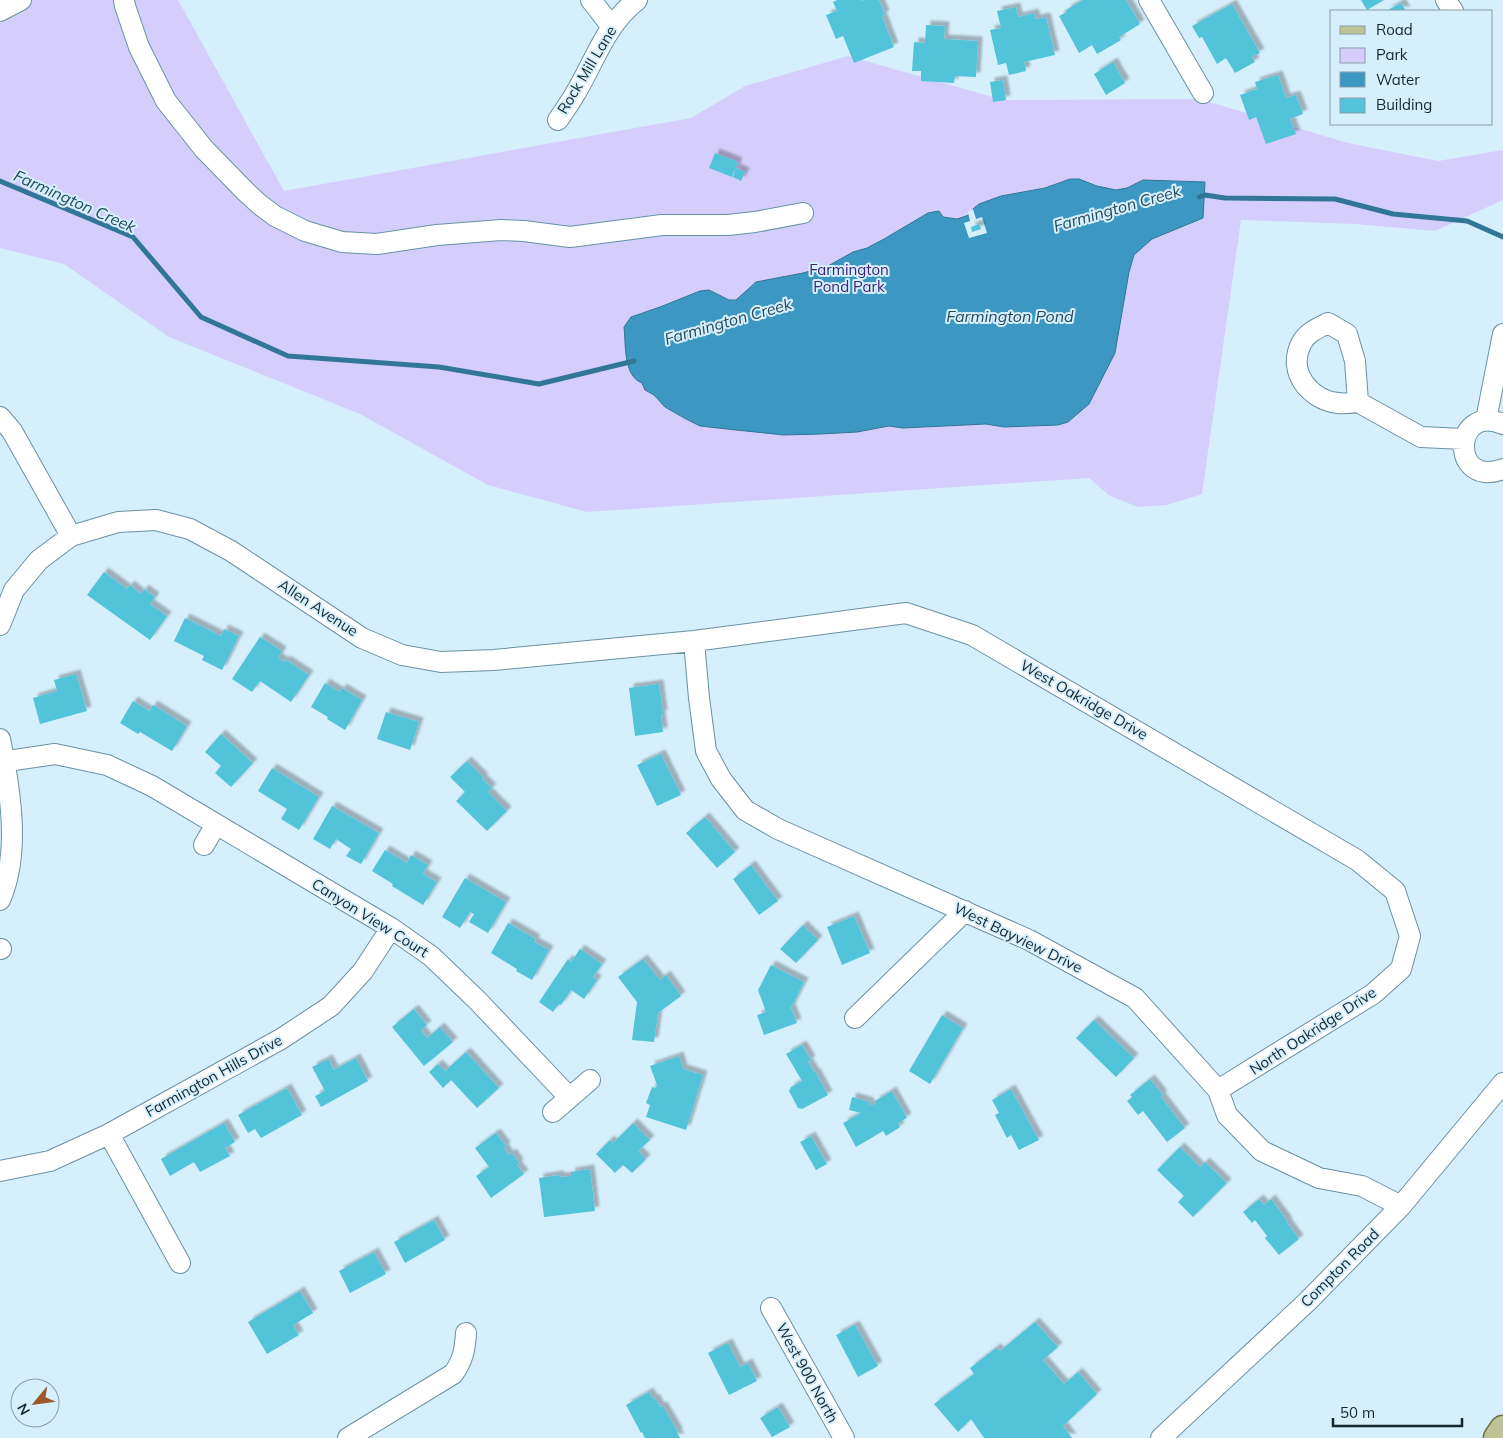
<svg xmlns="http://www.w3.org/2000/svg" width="1503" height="1438" font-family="Mulish,sans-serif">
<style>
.green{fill:#d5cefc}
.water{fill:#3c98c2;stroke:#317696}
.pier{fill:#d6effd}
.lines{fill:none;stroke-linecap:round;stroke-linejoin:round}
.stream{stroke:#317696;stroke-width:5}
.building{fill:#51c4d9;filter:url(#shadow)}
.minor-casing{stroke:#6991a5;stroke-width:22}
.major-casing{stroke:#697142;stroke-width:29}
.minor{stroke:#fff;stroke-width:20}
.major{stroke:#bfc294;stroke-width:26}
.labels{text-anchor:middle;stroke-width:4;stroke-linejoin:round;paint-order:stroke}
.street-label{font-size:15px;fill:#16262e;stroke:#d6effd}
.park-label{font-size:15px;fill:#3d2378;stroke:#d6effd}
.water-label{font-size:16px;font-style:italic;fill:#234a5d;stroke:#d6effd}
</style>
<defs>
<filter id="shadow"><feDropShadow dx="4.5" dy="-4.5" stdDeviation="1" flood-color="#0004"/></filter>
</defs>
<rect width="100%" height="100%" fill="#d6effd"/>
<!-- green -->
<path class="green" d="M0 0H178L284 191 691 118 745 86 848 56 1003 100 1199 99 1348 143 1438 161 1503 150V200L1435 231 1355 224 1241 220 1202 494 1167 505 1138 507 1110 496 1089 478 587 512 488 485 360 414 169 337 64 264 0 248Z"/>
<!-- water -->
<path class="water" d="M1070 179H1079L1097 186 1116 190 1127 188 1143 180 1205 182 1203 218 1152 239 1134 255 1129 272 1115 353 1089 404 1068 422 1058 425 1004 427 986 424 903 428 889 426 857 432 821 434 784 435 736 430 700 426 686 419 665 407 654 395 645 390 642 383C623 376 626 344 624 327L631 317 660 307 700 291 709 290 729 300H736L756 282 803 273 828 266 853 252 867 248 884 239 928 213 939 211 943 217 957 219 969 215 973 209 979 204 1001 196 1045 188Z"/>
<!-- pier -->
<path class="pier" d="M973 209 976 219 982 217 987 233 969 238 964 223 970 221 968 212Z"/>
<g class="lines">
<!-- stream -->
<path class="stream" d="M0 181 133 237 201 317 288 356 439 367 539 384 634 361
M1199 197 1205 195 1225 198 1335 199 1393 214 1467 221 1503 237"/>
</g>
<!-- building -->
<path class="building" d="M837 0H861V1L865 0H879L885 15 882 16 894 47 854 63 843 36 836 39 826 15 837 11 833 2Z
M1083 0H1126L1140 24 1119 37 1121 40 1097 54 1092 45 1079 53 1059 16 1067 12 1066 10Z
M1361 0H1384L1367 10Z
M1401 3 1406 11H1386Z
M1232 4 1260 53 1252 57 1255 62 1235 73 1226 58 1217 64 1202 37 1199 38 1192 26Z
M1016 7 1018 17 1034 13 1036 19 1046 17 1055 55 1024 62 1026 71 1009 75 1006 63 998 65 990 30 1001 28 997 11Z
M926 25 945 26 944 39 978 41 976 77 955 76 954 83 921 81V71H912L914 42 925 43Z
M1113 62 1125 83 1106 95 1094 74Z
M1278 75 1286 98 1296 95 1303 114 1290 119 1296 134 1266 144 1256 117 1249 120 1240 95 1257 89 1255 82Z
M1003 80 1006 100 993 102 990 82Z
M715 153 738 162 732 177 709 168Z
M736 168 745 172 741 181 733 177Z
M979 224 981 229 972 232 971 227Z
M104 572 127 589 130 585 141 594 144 589 155 597 150 604 167 616 150 640 87 595Z
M185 618 221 636 224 629 239 636 222 670 202 660 204 656 174 641Z
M260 637 282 651 278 658 285 662 286 660 309 675 291 702 260 681 252 692 232 679Z
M76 674 87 711 40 724 33 698 57 691 54 680Z
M325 683 340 692 342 688 362 700 345 730 327 719 328 717 311 707Z
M659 684 663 714 661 715 663 732 635 736 629 688Z
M133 701 149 711 153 705 187 726 172 751 140 732 138 734 120 723Z
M386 712 419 722 410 750 377 739Z
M221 734 253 763 231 787 215 773 221 766 205 752Z
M661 754 681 795 657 806 637 765Z
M467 761 484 778 482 779 492 788 488 792 507 811 487 831 456 801 465 792 450 777Z
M272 768 319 797 299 830 281 819 287 809 258 791Z
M332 806 379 833 361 864 346 856 351 849 336 839 330 849 313 839Z
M705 817 735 852 717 868 686 833Z
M385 850 407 863 411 855 428 865 423 874 437 882 423 905 392 886 393 884 372 871Z
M751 865 778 901 759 915 733 879Z
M465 878 506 902 488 933 469 922 474 914 470 912 460 928 442 917Z
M854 916 870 953 842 965 827 927Z
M508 923 536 939 534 942 549 950 532 980 516 971 517 969 491 953Z
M803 925 818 940 796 963 780 949Z
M580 949 602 964 593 977 597 980 584 999 571 990 561 1005 559 1004 553 1012 539 1002 568 959 571 962Z
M643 959 660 980 666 975 681 996 658 1013 654 1042 632 1040 637 1002 618 977Z
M771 965 804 982 791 1008 797 1023 764 1035 757 1015 766 1012 758 990Z
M414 1009 427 1025 421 1030 427 1038 440 1027 453 1042 424 1066 392 1027Z
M942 1015 963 1028 930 1084 909 1071Z
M1094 1020 1134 1058 1116 1077 1076 1038Z
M802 1045 811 1060 808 1062 815 1073H816L828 1095 802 1109 798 1108 789 1091 791 1087 802 1081 786 1054Z
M466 1052 499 1088 477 1108 451 1080 443 1088 429 1072 438 1064 445 1071Z
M679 1056 683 1069 703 1075 686 1130 646 1117 650 1105 646 1103 652 1087 656 1088 657 1085 650 1066Z
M356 1058 368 1081 321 1107 315 1096 325 1091 312 1067 328 1059 334 1070Z
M1150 1079 1163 1095 1161 1097 1185 1128 1167 1142 1143 1111 1138 1115 1127 1101 1132 1097 1130 1095Z
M287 1088 302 1115 261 1138 255 1129 248 1133 238 1115Z
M1011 1089 1039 1140 1019 1150 1011 1135 1007 1138 995 1115 999 1113 992 1100Z
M892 1091 907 1118 898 1123 900 1127 886 1136 883 1131 856 1147 843 1123 861 1113 849 1110 852 1097 870 1102 869 1105H873L876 1103 875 1101Z
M224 1123 235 1142 225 1148 230 1156 200 1172 194 1162 170 1176 161 1159Z
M633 1123 650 1140 638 1151 646 1159 632 1173 623 1165 615 1173 596 1154 610 1140 613 1143Z
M496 1133 506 1146 504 1148 509 1155 512 1153 519 1163 517 1165 524 1174 491 1198 476 1176 489 1167 475 1148Z
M811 1136 827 1164 816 1170 800 1142Z
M1180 1147 1200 1167 1205 1162 1227 1183 1193 1217 1178 1202 1184 1196 1157 1170Z
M590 1169 595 1211 544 1217 539 1178 559 1175 560 1177 571 1176V1172Z
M1259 1199 1264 1205 1271 1199 1288 1222 1287 1223 1299 1239 1279 1255 1265 1238 1267 1236 1255 1220 1252 1223 1243 1212Z
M434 1220 445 1240 405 1263 394 1242Z
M374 1252 386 1274 350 1293 339 1271Z
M300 1291 313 1313 293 1325 299 1335 267 1354 248 1322Z
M1035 1322 1058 1347 1043 1360 1064 1384 1078 1372 1097 1394 1063 1426 1072 1438H984L971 1419 958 1432 934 1404 974 1374 970 1368 996 1348 1000 1351Z
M855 1325 878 1366 858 1377 836 1335Z
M728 1343 740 1367 748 1363 757 1381 729 1395 708 1353Z
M649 1392 653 1399 655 1398 660 1407 663 1406 678 1432 677 1433 680 1438H645L642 1432 641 1433 626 1405Z
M778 1407 790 1427 772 1437 760 1418Z"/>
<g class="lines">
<!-- minor casing -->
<g class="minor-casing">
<path id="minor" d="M124 0 125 6 139 47 166 101 204 149 246 192 259 204 275 216 305 231 342 242 377 244 437 235 501 230 524 231 570 237 662 225H728L755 222 803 213
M591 0 612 27
M1149 0 1203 93
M1446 0 1453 11
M0 11 21 0
M558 120C564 111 570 103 575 94 595 61 605 25 637 0
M1358 402C1352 403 1345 404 1338 403 1310 400 1287 372 1301 344 1306 333 1318 328 1328 323L1347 334 1355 361 1358 402 1421 437 1464 439
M0 417 12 431 71 536
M1486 420 1503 334
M1503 424C1452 403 1450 489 1503 469
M0 625 14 590 39 560 71 536 118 522 156 520 190 529 231 551 362 638 402 655 441 662 494 660 694 641 906 613 972 635 1357 860 1395 891 1410 936 1401 969 1373 994 1218 1090
M694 641 699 698 706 751 721 779 745 810 778 829 1029 940 1135 998 1218 1090 1227 1115 1262 1151 1319 1178 1362 1186 1401 1206
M0 739C10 788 21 853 0 900
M0 762 55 754 107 765 152 786 391 928 431 956 477 1000 569 1097
M204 845 216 824
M0 949H1
M855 1018 965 911
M553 1112 590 1080
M109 1134 180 1263
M0 1171 50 1161 109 1134 281 1039 331 1006 363 971 391 928
M771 1308 844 1438
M348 1438 453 1374C463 1361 465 1349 466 1333
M1161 1438 1308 1301 1401 1206 1503 1083"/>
</g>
<!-- major casing -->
<g class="major-casing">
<path id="major" d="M1497 1438 1503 1429"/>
</g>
<!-- minor -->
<use href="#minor" class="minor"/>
<!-- major -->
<use href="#major" class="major"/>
</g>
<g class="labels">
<!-- street labels -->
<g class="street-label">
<text transform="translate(587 70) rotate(-59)" y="5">Rock Mill Lane</text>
<text transform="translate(318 608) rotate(33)" y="5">Allen Avenue</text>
<text transform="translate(1084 700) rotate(30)" y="5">West Oakridge Drive</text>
<text transform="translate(370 918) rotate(32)" y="5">Canyon View Court</text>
<text transform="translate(1018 938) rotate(26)" y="5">West Bayview Drive</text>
<text transform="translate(1313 1031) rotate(-33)" y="5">North Oakridge Drive</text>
<text transform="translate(214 1076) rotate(-29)" y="5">Farmington Hills Drive</text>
<text transform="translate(1340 1268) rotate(-45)" y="5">Compton Road</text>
<text transform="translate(807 1373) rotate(61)" y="5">West 900 North</text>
</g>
<!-- park labels -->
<g class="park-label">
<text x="849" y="275">Farmington<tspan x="849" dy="17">Pond Park</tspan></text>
</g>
<!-- water labels -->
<g class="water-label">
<text transform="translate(75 201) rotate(24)" y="6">Farmington Creek</text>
<text transform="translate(1117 208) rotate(-16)" y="6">Farmington Creek</text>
<text x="1010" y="322">Farmington Pond</text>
<text transform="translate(728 321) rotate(-16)" y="6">Farmington Creek</text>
</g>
</g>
<!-- legend -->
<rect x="1330" y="10" width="162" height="115" fill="#d6effd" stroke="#899faa"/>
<rect x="1340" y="26" width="25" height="8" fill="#bfc294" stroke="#899faa"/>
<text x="1376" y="35" font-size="15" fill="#16262e">Road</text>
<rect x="1340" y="48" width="25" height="15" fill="#d5cefc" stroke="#899faa"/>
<text x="1376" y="60" font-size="15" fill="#16262e">Park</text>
<rect x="1340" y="72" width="25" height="15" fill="#3c98c2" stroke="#899faa"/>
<text x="1376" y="85" font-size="15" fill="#16262e">Water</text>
<rect x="1340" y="98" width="25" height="15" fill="#51c4d9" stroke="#899faa"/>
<text x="1376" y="110" font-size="15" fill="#16262e">Building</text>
<!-- north arrow -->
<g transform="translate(35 1403) rotate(241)"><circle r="24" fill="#d6effd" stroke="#899faa"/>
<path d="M0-4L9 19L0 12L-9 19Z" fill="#9d592c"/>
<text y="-8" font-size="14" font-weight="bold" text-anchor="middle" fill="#16262e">N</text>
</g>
<!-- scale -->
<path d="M1333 1418v8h129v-8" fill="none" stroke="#16262e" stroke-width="2.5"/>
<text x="1340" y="1418" font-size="15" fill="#16262e" stroke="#d6effd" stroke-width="4" paint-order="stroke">50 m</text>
</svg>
